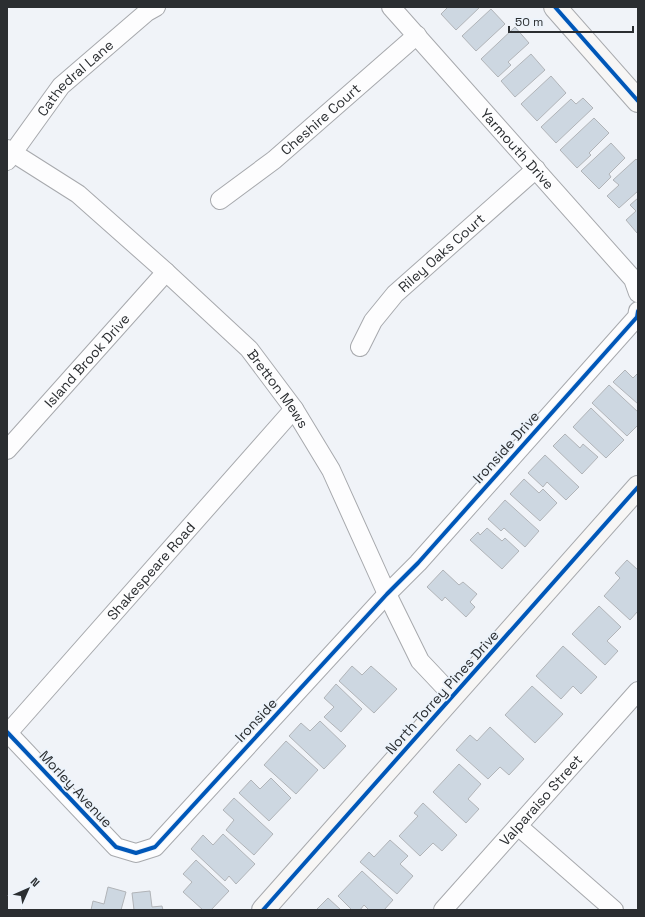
<svg xmlns="http://www.w3.org/2000/svg" width="645" height="917" font-family="'Space Grotesk',sans-serif">
<style>
.building{fill:#cdd7e1;stroke:#b1b4b8}
.lines{fill:none;stroke-linecap:round;stroke-linejoin:round}
.street-casing{stroke:#a7a9ad;stroke-width:20}
.secondary-casing{stroke:#a7a9ad;stroke-width:24}
.street{stroke:#fdfdfe;stroke-width:18}
.secondary{stroke:#f7f6f5;stroke-width:22}
.cycleway-casing{stroke:#ecf3fb;stroke-width:6}
.cycleway{stroke:#0057b8;stroke-width:4}
.labels{text-anchor:middle;stroke-width:3.5;stroke-linejoin:round;paint-order:stroke}
.street-label{font-size:14px;fill:#2b2e31;stroke:#ecf3fb}
</style>
<rect width="100%" height="100%" fill="#f0f3f8"/>
<!-- building -->
<path class="building" d="M448 7H480L456 30 441 14Z
M491 9 505 24 476 51 462 36Z
M515 27 529 43 508 62 511 65 498 77 481 59Z
M531 54 545 70 515 97 501 81Z
M551 76 566 93 537 121 521 104Z
M583 98 593 108 556 143 541 127 571 99 576 104Z
M594 118 609 133 589 153 591 155 577 168 560 150Z
M611 143 625 158 609 174 611 177 599 189 581 171Z
M636 159 638 161V191L619 208 607 196 619 185 613 180Z
M638 198V232L637 233 626 220 636 211 630 205Z
M625 370 633 378 638 373V404L613 382Z
M609 385 638 412V425L627 436 592 403Z
M591 408 624 440 606 458 573 427Z
M565 434 580 448 583 444 598 457 582 474 553 446Z
M545 455 579 487 566 500 547 482 543 487 528 473Z
M524 479 539 493 543 489 557 503 540 521 510 494Z
M505 500 539 531 525 547 504 528 501 531 488 519Z
M487 528 502 541 505 538 519 551 502 569 470 540 478 532 480 535Z
M627 560 638 570V611L630 620 604 596 620 578 615 573Z
M443 570 459 585 463 582 477 594 470 602 475 607 466 617 445 597 442 601 427 587Z
M599 606 621 627 607 641 618 651 605 665 572 634Z
M563 646 597 677 581 694 573 686 561 699 536 676Z
M352 666 362 675 371 666 397 689 374 713 339 681Z
M336 684 362 709 341 732 324 717 334 707 324 698Z
M532 686 563 714 535 743 505 715Z
M320 721 346 746 324 769 289 736 301 723 310 731Z
M490 727 524 759 509 775 500 767 488 779 456 750 470 735 477 741Z
M286 741 318 770 296 794 264 765Z
M459 764 481 784 468 799 479 809 466 823 433 792Z
M271 778 291 798 269 821 239 793 251 780 260 789Z
M234 798 273 834 254 855 226 830 234 820 223 810Z
M423 803 457 835 442 851 433 843 420 856 399 836 418 816 414 813Z
M223 834 255 864 236 884 229 876 225 881 191 849 203 835 213 845Z
M390 840 408 856 400 864 413 876 397 894 360 862 369 852 374 857Z
M196 860 229 891 211 910H203L183 892 192 882 183 874Z
M362 871 393 900 384 910H369L364 905 360 910H352L338 896Z
M108 887 126 892 121 910H91L93 901 104 904Z
M150 891 152 907 162 906 163 910H134L132 893Z
M328 898 341 910H316Z"/>
<g class="lines">
<!-- street casing -->
<g class="street-casing">
<g id="street">
<path id="s1" d="M391 7 633 279 638 293"/>
<path id="s2" d="M7 149 78 194 166 272 249 349 294 409 331 470 387 594 420 661 453 696"/>
<path id="s3" d="M7 161 61 86 147 12 156 7"/>
<path id="s4" d="M220 200 274 160 417 35"/>
<path id="s5" d="M360 347 373 321 395 294 536 169"/>
<path id="s6" d="M7 450 166 272"/>
<path d="M7 732 116 847 136 853 155 847 387 594 418 563 637 317 638 311"/>
<path id="s7" d="M8 733 294 409"/>
<path d="M518 826 614 910"/>
<path id="s8" d="M443 910 638 691"/>
</g>
</g>
<!-- secondary casing -->
<g class="secondary-casing">
<path id="secondary" d="M555 7 638 101
M263 910 638 487"/>
</g>
<!-- street -->
<use href="#street" class="street"/>
<!-- secondary -->
<use href="#secondary" class="secondary"/>
<!-- cycleway casing -->
<g class="cycleway-casing">
<path id="cycleway" d="M555 7 638 101
M7 732 116 847 136 853 155 847 387 594 418 563 637 317 638 311
M263 910 638 487"/>
</g>
<!-- cycleway -->
<use href="#cycleway" class="cycleway"/>
</g>
<g class="labels">
<!-- street labels -->
<g class="street-label">
<text dy="5" stroke="none"><textPath href="#s3" startOffset="108">Cathedral Lane</textPath></text>
<text dy="5" stroke="none"><textPath href="#s4" startOffset="129">Cheshire Court</textPath></text>
<text dy="5" stroke="none"><textPath href="#s1" startOffset="190">Yarmouth Drive</textPath></text>
<text dy="5" stroke="none"><textPath href="#s5" startOffset="126">Riley Oaks Court</textPath></text>
<text dy="5" stroke="none"><textPath href="#s6" startOffset="120">Island Brook Drive</textPath></text>
<text dy="5" stroke="none"><textPath href="#s2" startOffset="364">Bretton Mews</textPath></text>
<text transform="translate(506 447) rotate(-48)" y="5">Ironside Drive</text>
<text dy="5" stroke="none"><textPath href="#s7" startOffset="216">Shakespeare Road</textPath></text>
<text transform="translate(442 692) rotate(-48)" y="5">North Torrey Pines Drive</text>
<text transform="translate(256 720) rotate(-47)" y="5">Ironside</text>
<text transform="translate(76 789) rotate(47)" y="5">Morley Avenue</text>
<text dy="5" stroke="none"><textPath href="#s8" startOffset="147">Valparaiso Street</textPath></text>
</g>
</g>
<!-- border -->
<rect width="645" height="917" fill="none" stroke="#2b2e31" stroke-width="16"/>
<!-- north arrow -->
<g transform="translate(28 889) rotate(45)" stroke="#ecf3fb" stroke-width="3" paint-order="stroke">
<path d="M0-3L7 15L0 10L-7 15Z" fill="#2b2e31"/>
<text y="-6" font-size="11" font-weight="bold" text-anchor="middle" fill="#2b2e31">N</text>
</g>
<!-- scale -->
<path d="M509 26v6h124v-6" fill="none" stroke="#2b2e31" stroke-width="2"/>
<text x="515" y="26" font-size="12" fill="#2b2e31" stroke="#ecf3fb" stroke-width="3" paint-order="stroke">50 m</text>
</svg>
